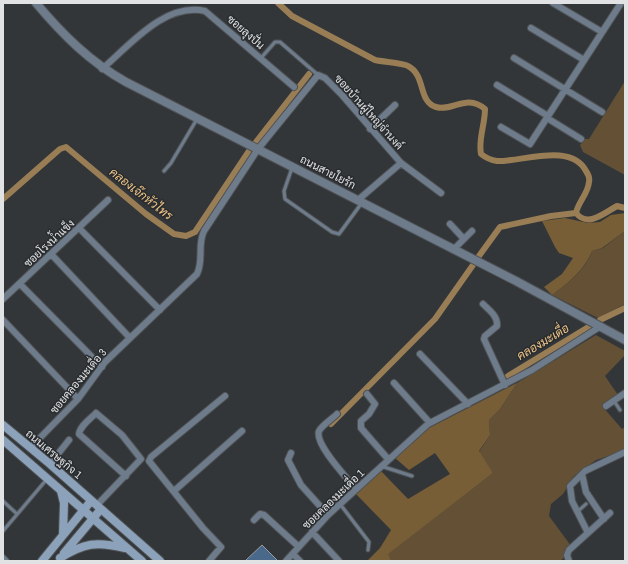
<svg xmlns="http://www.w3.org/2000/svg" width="628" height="564" font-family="'Archivo Narrow',Sarabun,sans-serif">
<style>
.green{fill:#645135}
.forest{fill:#785e37}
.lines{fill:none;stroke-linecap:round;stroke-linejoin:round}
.canal{stroke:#987d55;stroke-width:6}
.building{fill:#4a688a;stroke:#989b9f}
.service-casing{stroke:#4f5254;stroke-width:5}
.minor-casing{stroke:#4f5254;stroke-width:8}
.tertiary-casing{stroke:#4f5254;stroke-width:10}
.secondary-casing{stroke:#4f5254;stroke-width:10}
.service{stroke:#6d7b8b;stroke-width:3}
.minor{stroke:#6d7b8b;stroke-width:6}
.tertiary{stroke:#6d7b8b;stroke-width:8}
.secondary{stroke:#8ca2bb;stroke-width:8}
.labels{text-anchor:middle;stroke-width:3;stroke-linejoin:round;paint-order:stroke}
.street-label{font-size:11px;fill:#e0e2e4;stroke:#292c2f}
.water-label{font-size:12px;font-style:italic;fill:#f1c586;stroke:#292c2f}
</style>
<rect width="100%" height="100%" fill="#333639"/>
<!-- green -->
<path class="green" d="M625 81V175L583 152 580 145 585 139H589Z
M625 231V304L598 318 552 295C569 282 585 271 592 251L603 248Z
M596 335 625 351V355L605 376 618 395 602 406 622 429 625 427V448L620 452 596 460 574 476 563 494 551 504 549 516 574 550 560 561H391L387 554 493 473 479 452 490 435 489 420 500 409 517 383Z"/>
<!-- forest -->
<path class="forest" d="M625 213V231L602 248 592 251C584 271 569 282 552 295L544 287 562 274 573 258 559 253 555 247 542 221 565 218 588 223 600 222 611 215Z
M517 383 500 409 489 420 490 435 479 451 493 473 388 554 391 561H367L380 548 391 530 356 494 381 471 408 499 450 474 435 453 409 470 395 458 429 428Z"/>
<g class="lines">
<!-- canal -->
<path class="canal" d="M278 3 292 16 375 60C384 62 403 63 408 66 426 75 418 102 436 107 453 112 466 93 485 109 485 125 478 139 481 154 486 158 490 160 497 161 522 162 571 142 586 171 588 174 590 178 589 182 588 194 578 202 576 213 588 228 604 213 617 206L625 208
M256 142 309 74
M3 199 60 149 66 147 146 214 174 234 186 236 195 232 249 151
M479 256 500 227 551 216 576 213
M600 320 625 308
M508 376 590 326
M331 424 435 319 473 265"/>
</g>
<!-- building -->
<path class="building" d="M262 545 278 561H245Z"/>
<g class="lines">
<!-- service casing -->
<g class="service-casing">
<path id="service" d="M261 58 275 42H280L318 75
M292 168 284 191 285 199 332 232 339 234 361 204
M164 171 171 163 197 119
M614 401 620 410
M381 466 412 476
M3 501 17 514
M340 504 369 542 368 550
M577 512 586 504
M3 531 47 479"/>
</g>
<!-- minor casing -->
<g class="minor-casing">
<path id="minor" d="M553 3 602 32
M531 28 584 60
M514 58 602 112
M102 69C130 45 165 2 205 11L294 87
M497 85 548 116
M547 118 581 139
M501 127 530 144 621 3
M370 129 395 105
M358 200 401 163
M450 224 464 239
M79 228 160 310
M454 249 472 231
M51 254 130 338
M20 284 102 367
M3 299 108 200
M483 304C489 310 498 316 497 326L485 336 484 339 505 385
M3 320 78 399
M420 354 468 404
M394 383 430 423
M367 394 375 404 369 414 361 421V428L388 459
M606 406 625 393
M337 414C332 419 322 425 319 431 314 444 348 479 356 489
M30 448 78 399 105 362 197 274C204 260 197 245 204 231L258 149 318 75 325 78 342 95 401 163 441 193
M291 453 288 460 301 485 328 515
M50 464 69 440
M582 474 586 492 604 519
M174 491 242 431
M97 505 141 459 122 435 96 413C90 419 80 426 79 434L126 476
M254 520 260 514 264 515 299 547
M312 532 339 561
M588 533 572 501 570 486 585 471 625 452
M293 554 300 561
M3 558 6 561
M209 561 221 547 203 528 149 461 151 457 225 396
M286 561 328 515 428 424 532 370 601 326
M569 561 567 555 569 550 610 513"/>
</g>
<!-- tertiary casing -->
<g class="tertiary-casing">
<path id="tertiary" d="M36 3C63 35 90 62 126 82L516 281 625 340"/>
</g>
<!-- secondary casing -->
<g class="secondary-casing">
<path id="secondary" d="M3 425 50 464 160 561
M3 440 142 561
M61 491 64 503 63 535
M64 553 101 509
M60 558C84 543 97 541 124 548
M42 561 91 501"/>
</g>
<!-- service -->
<use href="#service" class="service"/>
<!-- minor -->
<use href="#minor" class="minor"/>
<!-- tertiary -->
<use href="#tertiary" class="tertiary"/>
<!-- secondary -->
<use href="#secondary" class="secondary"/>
</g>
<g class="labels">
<!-- street labels -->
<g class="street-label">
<text transform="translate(246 32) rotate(41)" y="4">ซอยลุงปั่น</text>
<text transform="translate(369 112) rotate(48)" y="4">ซอยบ้านผู้ใหญ่จำนงค์</text>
<text transform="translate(328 172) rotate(27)" y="4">ถนนสายใยรัก</text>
<text transform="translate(49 243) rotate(-43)" y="4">ซอยโรงน้ำแข็ง</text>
<text transform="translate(78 381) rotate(-50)" y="4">ซอยคลองมะเดื่อ 3</text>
<text transform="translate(54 454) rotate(40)" y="4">ถนนเศรษฐกิจ 1</text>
<text transform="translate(333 499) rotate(-44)" y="4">ซอยคลองมะเดื่อ 1</text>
</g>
<!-- water labels -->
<g class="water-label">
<text transform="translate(141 194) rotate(38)" y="4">คลองเจ๊กหัวไทร</text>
<text transform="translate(543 342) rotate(-31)" y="4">คลองมะเดื่อ</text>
</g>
</g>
<!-- border -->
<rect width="628" height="564" fill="none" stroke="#e0e2e4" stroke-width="8"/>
</svg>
